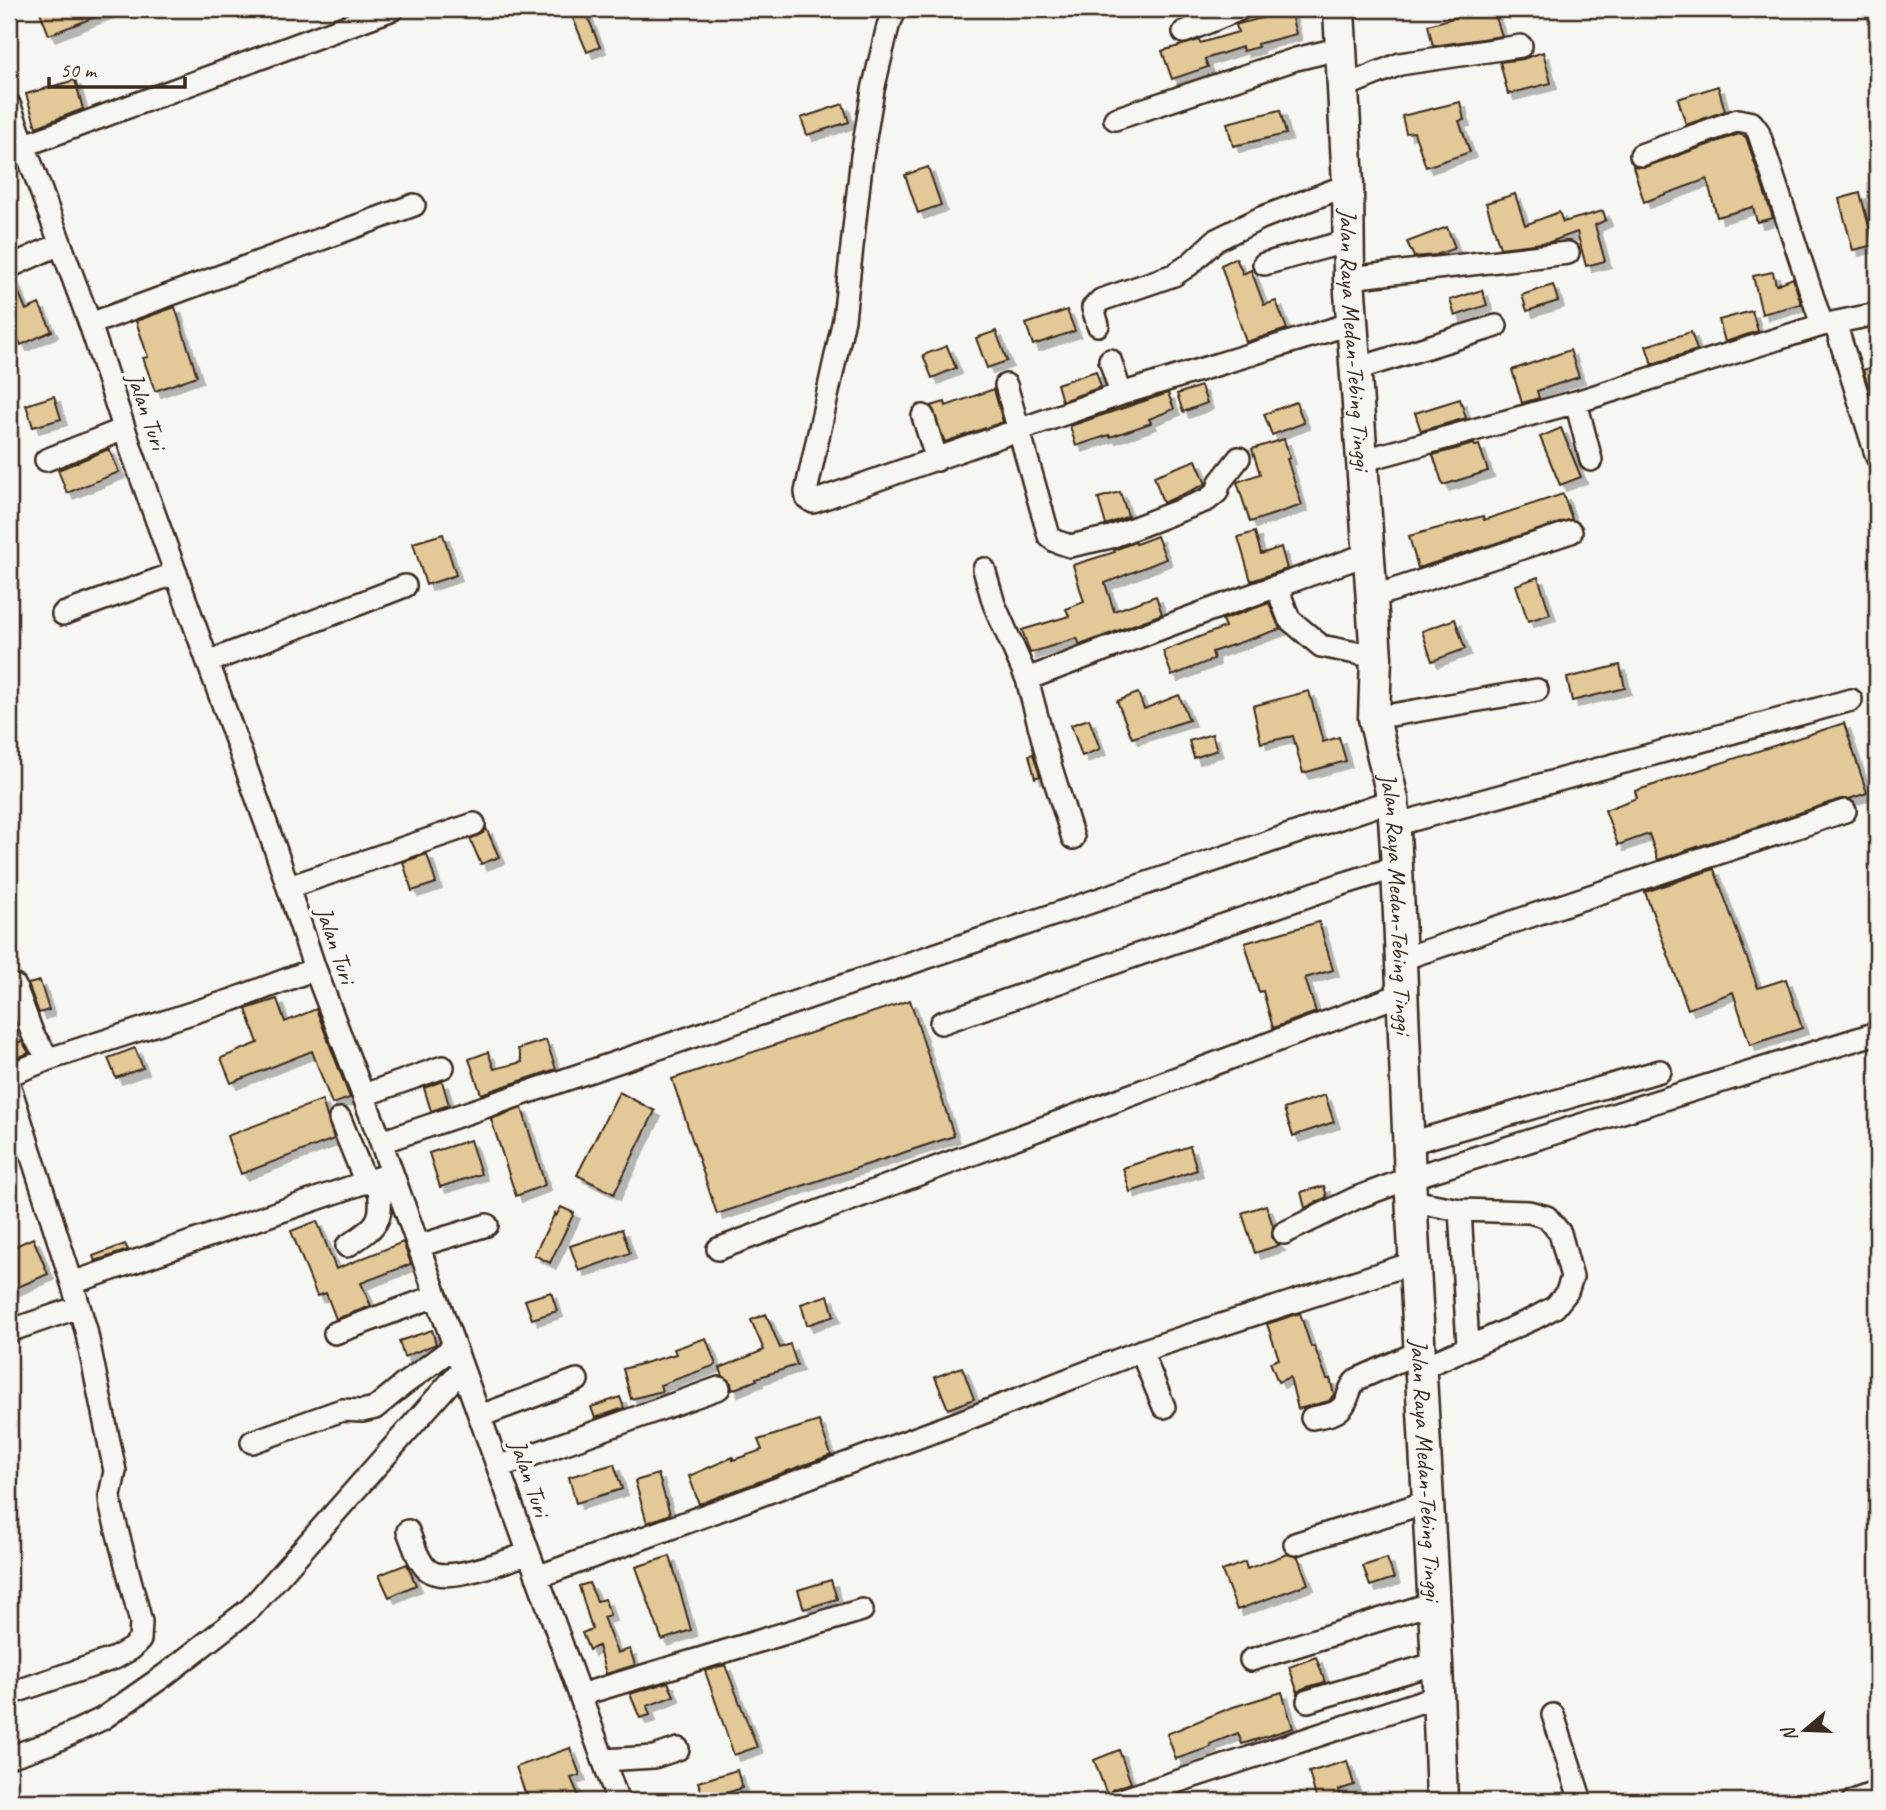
<svg xmlns="http://www.w3.org/2000/svg" width="1886" height="1810" font-family="Caveat,sans-serif">
<style>
.building{fill:#e3c898;stroke:#3b2a1e;stroke-width:2;filter:url(#shadow)}
.lines{fill:none;stroke-linecap:round;stroke-linejoin:round}
.minor-casing{stroke:#3b2a1e;stroke-width:26}
.highway-casing{stroke:#3b2a1e;stroke-width:35}
.minor{stroke:#f6f6f2;stroke-width:21}
.highway{stroke:#f6f6f2;stroke-width:30}
.labels{text-anchor:middle;stroke-width:7;stroke-linejoin:round;paint-order:stroke}
.street-label{font-size:24px;fill:#3b2a1e;stroke:#f6f6f2}
</style>
<defs>
<filter id="shadow"><feDropShadow dx="6" dy="6" stdDeviation="0" flood-color="#0004"/></filter>
</defs>
<rect width="100%" height="100%" fill="#f6f6f2"/>
<filter id="ink" filterUnits="userSpaceOnUse"><feTurbulence type="fractalNoise" baseFrequency=".0143" numOctaves="2"/><feDisplacementMap in="SourceGraphic" scale="14" xChannelSelector="R" yChannelSelector="G"/><feConvolveMatrix kernelMatrix="1 2 1 2 8 2 1 2 1" color-interpolation-filters="sRGB"/></filter>
<g filter="url(#ink)">
<!-- building -->
<path class="building" d="M48 9H112L113 10 49 35 40 12Z
M1476 9H1493L1502 36 1433 46 1428 25 1464 15V12Z
M585 10 600 47 587 52 572 16Z
M1290 11 1296 34 1257 44 1258 47 1243 51 1242 47 1205 59 1208 67 1172 79 1162 51 1199 40 1200 43 1238 32 1236 25 1238 24Z
M1543 52 1551 83 1508 94 1500 62 1523 59Z
M75 80 83 109 36 127 26 94Z
M1718 86 1725 111 1686 125 1678 99Z
M1460 102 1464 120 1459 121 1470 152 1426 167 1414 132 1406 133 1402 116Z
M843 104 849 122 807 135 801 118Z
M1280 110 1286 134 1233 146 1227 123Z
M1739 134 1746 137 1773 218 1757 222 1753 207 1717 217 1707 179 1644 202 1633 166 1645 167Z
M928 167 941 205 918 213 905 175Z
M1860 193 1874 245 1853 250 1839 199Z
M1515 194 1525 225 1559 212 1563 222 1603 211 1606 220 1595 225 1605 261 1586 266 1577 232 1550 242 1500 248 1486 203Z
M1447 227 1455 248 1436 255 1414 257 1407 242Z
M1236 258 1243 274 1251 270 1264 305 1276 301 1287 329 1246 342 1221 265Z
M1773 272 1776 285 1793 278 1801 304 1762 314 1753 276Z
M13 279 26 310 39 304 52 331 21 345 9 320V280Z
M1553 285 1558 301 1527 311 1522 295Z
M1482 290 1487 305 1455 316 1450 300Z
M175 307 197 376 155 391 143 358 148 357 136 321Z
M1067 310 1075 331 1033 345 1026 324Z
M1752 311 1758 331 1725 342 1719 320Z
M996 331 1007 361 987 368 976 338Z
M1691 332 1697 350 1652 364 1646 346Z
M947 346 956 368 932 378 923 355Z
M1570 350 1579 377 1537 391 1539 398 1522 403 1512 370Z
M1877 366V414L1863 370Z
M1096 371 1101 387 1062 401 1057 384Z
M1201 386 1207 403 1183 412 1177 394Z
M994 389 1003 422 945 442 931 406 945 402 946 406Z
M1168 393 1174 409 1149 419 1151 423 1110 437 1109 435 1076 446 1070 426Z
M54 396 61 419 33 427 26 405Z
M1460 399 1466 418 1421 431 1415 413Z
M1296 402 1304 423 1272 435 1264 414Z
M1561 428 1581 477 1560 485 1540 437Z
M1284 439 1290 458 1287 459 1302 505 1250 522 1237 482 1260 474 1252 449Z
M1474 444 1475 446 1479 445 1488 471 1443 485 1433 455Z
M109 449 119 472 67 493 58 470Z
M1196 460 1206 484 1163 503 1154 476Z
M1120 492 1128 516 1106 525 1098 498Z
M1563 494 1572 519 1418 568 1409 536 1483 516 1484 520Z
M1255 532 1261 554 1281 547 1287 569 1251 581 1238 537Z
M443 534 456 575 426 585 413 543Z
M1157 536 1166 559 1105 583 1114 611 1156 596 1162 614 1080 645 1077 638 1030 653 1022 630 1069 616 1066 609 1084 602 1073 565 1115 552 1114 550 1135 542 1136 544Z
M1538 577 1550 614 1528 621 1516 585Z
M1269 603 1280 629 1212 652 1214 659 1172 676 1163 651 1225 627 1222 620Z
M1455 619 1465 649 1432 661 1422 631Z
M1620 665 1625 688 1572 701 1567 678Z
M1309 691 1323 742 1339 737 1346 761 1303 773 1293 736 1261 743 1253 706Z
M1138 693 1144 709 1179 695 1189 720 1132 738 1117 701Z
M1089 719 1100 749 1082 756 1071 725Z
M1844 723 1867 793 1849 799H1841L1658 860 1649 834 1618 845 1605 810 1637 798 1635 791Z
M1212 734 1217 750 1194 758 1189 741Z
M1033 754 1040 776 1035 778 1029 755Z
M486 828 499 857 481 864 470 839 483 833Z
M427 854 436 883 412 891 403 862Z
M1714 869 1758 988 1786 979 1802 1028 1750 1045 1733 992 1688 1009 1645 892Z
M1319 922 1333 970 1305 978 1316 1012 1273 1028 1263 991 1259 992 1245 943Z
M40 981 49 1010 39 1013 28 984Z
M277 999 285 1022 316 1009 350 1098 332 1104 312 1051 231 1083 221 1058 258 1043 246 1009Z
M910 1000 954 1136 717 1214 672 1079Z
M546 1040 556 1069 481 1094 469 1059 488 1052 494 1069 522 1062 518 1049Z
M22 1041 29 1053 9 1061V1046Z
M135 1048 143 1068 116 1078 108 1058Z
M442 1081 449 1105 431 1111 424 1088Z
M619 1092 655 1111 614 1194 577 1175Z
M1325 1095 1334 1122 1293 1136 1284 1109Z
M322 1100 334 1139 241 1174 227 1136Z
M522 1108 545 1185 516 1196 491 1119Z
M470 1140 481 1174 440 1187 429 1153Z
M1190 1146 1197 1170 1130 1192 1123 1168Z
M1324 1186 1327 1197 1305 1208 1301 1192Z
M1266 1205 1273 1226 1272 1238 1279 1245 1255 1253 1242 1213Z
M561 1207 574 1213 550 1263 534 1255 555 1213 556 1216Z
M317 1221 336 1269 403 1242 411 1264 361 1283 371 1306 336 1319 326 1293 317 1296 291 1231Z
M622 1229 630 1253 579 1271 570 1246Z
M33 1238 48 1274 9 1291V1249Z
M125 1244 128 1250 95 1261 93 1256Z
M551 1292 557 1311 532 1319 525 1300Z
M828 1295 834 1316 807 1325 801 1304Z
M1300 1313 1311 1347 1314 1346 1327 1379H1330L1334 1394 1329 1401 1298 1409 1290 1377 1278 1382 1270 1362 1279 1359 1267 1324Z
M766 1314 780 1348 790 1344 797 1365 756 1378 757 1380 732 1390 731 1383 723 1376 720 1368 764 1350 751 1320Z
M432 1330 436 1344 404 1357 399 1341Z
M706 1338 716 1365 660 1385 662 1391 631 1399 623 1369 676 1354 674 1349Z
M962 1367 974 1399 948 1409 935 1377Z
M620 1397 624 1408 595 1418 591 1407Z
M819 1421 831 1455 699 1504 689 1476 733 1457V1460L762 1450 758 1440Z
M614 1464 622 1489 576 1503 569 1477Z
M658 1474 670 1514 647 1523 635 1481Z
M1287 1554 1298 1557 1308 1584 1237 1610 1222 1571 1245 1562 1247 1569Z
M670 1556 691 1630 662 1640 636 1567Z
M1387 1558 1394 1578 1370 1586 1363 1566Z
M407 1564 416 1585 389 1597 379 1575Z
M831 1580 837 1599 804 1609 798 1590Z
M589 1583 597 1601 605 1599 610 1615 603 1617 617 1653 630 1649 635 1665 606 1674 598 1646 589 1650 582 1633 592 1629 579 1586Z
M1316 1657 1325 1682 1304 1688 1298 1693 1289 1667Z
M725 1665 757 1747 734 1755 705 1671Z
M668 1682 674 1696 647 1706 650 1715 640 1718 630 1694Z
M1282 1692 1293 1728 1242 1744 1238 1733 1210 1744 1211 1747 1176 1759 1167 1734 1230 1708Z
M570 1748 580 1775 571 1778 581 1801H528L516 1767Z
M1119 1750 1131 1783 1113 1789 1107 1795 1094 1760Z
M1347 1761 1354 1785 1339 1790 1342 1801H1317L1309 1772Z
M737 1770 742 1788 704 1800 698 1782Z"/>
<g class="lines">
<!-- minor casing -->
<g class="minor-casing">
<path id="minor" d="M896 9 888 26 873 90 862 156 844 319 806 492 807 498 813 502 1121 394 1353 323
M1184 32 1240 9
M1343 87 1400 64 1521 46
M9 104 90 324 131 449 276 851 315 969 381 1142 618 1801
M1115 119 1296 59 1342 48
M9 151 393 9
M1641 155 1738 120 1752 123 1758 131 1822 325
M1264 264 1348 241
M9 267 60 244
M1349 278 1568 253
M1835 323 1877 457
M90 324 414 205
M1098 325 1093 308 1101 300 1174 275 1189 265 1216 240 1261 218 1348 185
M1110 360 1121 394
M1356 369 1496 326
M1006 385 1049 536 1055 541 1070 546 1111 537 1207 500 1217 492 1220 482 1239 458
M1576 402 1591 460
M923 416 937 460
M46 460 124 429
M1361 461 1576 402 1822 325 1877 314
M984 569 994 604 1027 679 1207 611 1368 554
M1281 585V598L1289 619 1321 646 1376 657
M1372 597 1571 532
M63 614 176 573
M208 662 405 586
M1027 679 1047 755 1073 838
M1374 718 1537 690
M1394 825 1851 700
M289 887 474 824
M1402 959 1845 811
M15 986 33 1035 49 1059 232 1000 315 969
M941 1023 1339 885 1397 867
M49 1059 11 1074 9 1084 72 1283
M364 1095 443 1067
M340 1119 366 1183
M381 1142 1393 800
M1410 1143 1660 1071
M1412 1201 1460 1210 1529 1212 1547 1217 1560 1233 1572 1277 1567 1292 1555 1307 1533 1319 1421 1368
M1460 1210 1468 1346
M1284 1233 1356 1198 1410 1178 1877 1033
M347 1246C382 1223 383 1220 378 1179
M418 1246 487 1225
M718 1249 1402 994
M9 1331 79 1307
M335 1333 436 1296
M1141 1351 1164 1407
M480 1416 577 1380
M1312 1418C1321 1416 1334 1415 1340 1409 1350 1401 1347 1387 1358 1379L1421 1351
M252 1442 342 1410 362 1411 375 1408 404 1384 454 1347
M498 1467 719 1388
M408 1531C413 1543 418 1562 428 1570 447 1585 506 1560 528 1554
M1295 1544 1427 1502
M537 1577 957 1423 1141 1351 1416 1262
M1251 1660 1433 1603
M9 1694 115 1658 131 1649 140 1640 141 1622 111 1507 110 1496 115 1471 86 1330 72 1283 392 1173
M580 1695 862 1610
M1308 1701 1437 1663
M1553 1715 1581 1801
M9 1757 53 1742 102 1719 165 1675 251 1608 462 1369
M604 1760 654 1757 678 1749
M1118 1801 1438 1696
M1853 1801 1877 1792"/>
</g>
<!-- highway casing -->
<g class="highway-casing">
<g id="highway">
<path id="s1" d="M1339 9 1348 185 1349 278 1376 657 1374 718 1393 800 1397 867 1410 1178 1437 1663 1442 1801"/>
</g>
</g>
<!-- minor -->
<use href="#minor" class="minor"/>
<!-- highway -->
<use href="#highway" class="highway"/>
</g>
</g>
<g class="labels">
<!-- street labels -->
<g class="street-label">
<text dy="8" stroke="none"><textPath href="#s1" startOffset="331">Jalan Raya Medan-Tebing Tinggi</textPath></text>
<text transform="translate(147 411) rotate(71)" y="8">Jalan Turi</text>
<text dy="8" stroke="none"><textPath href="#s1" startOffset="898">Jalan Raya Medan-Tebing Tinggi</textPath></text>
<text transform="translate(336 945) rotate(71)" y="8">Jalan Turi</text>
<text dy="8" stroke="none"><textPath href="#s1" startOffset="1465">Jalan Raya Medan-Tebing Tinggi</textPath></text>
<text transform="translate(530 1478) rotate(71)" y="8">Jalan Turi</text>
</g>
</g>
<!-- margin -->
<rect width="1886" height="1810" fill="none" stroke="#f6f6f2" stroke-width="35"/>
<rect x="18" y="18" width="1851" height="1775" fill="none" stroke="#3b2a1e" stroke-width="2.5" filter="url(#ink)"/>
<!-- north arrow -->
<g transform="translate(1805 1730) rotate(251)" stroke="#f6f6f2" stroke-width="5" paint-order="stroke">
<path d="M0-5L12 26L0 18L-12 26Z" fill="#3b2a1e"/>
<text y="-10" font-size="19" font-weight="bold" text-anchor="middle" fill="#3b2a1e">N</text>
</g>
<!-- scale -->
<path d="M49 77v10h136v-10" fill="none" stroke="#3b2a1e" stroke-width="3.5"/>
<text x="60" y="77" font-size="21" fill="#3b2a1e" stroke="#f6f6f2" stroke-width="5" paint-order="stroke">50 m</text>
</svg>
